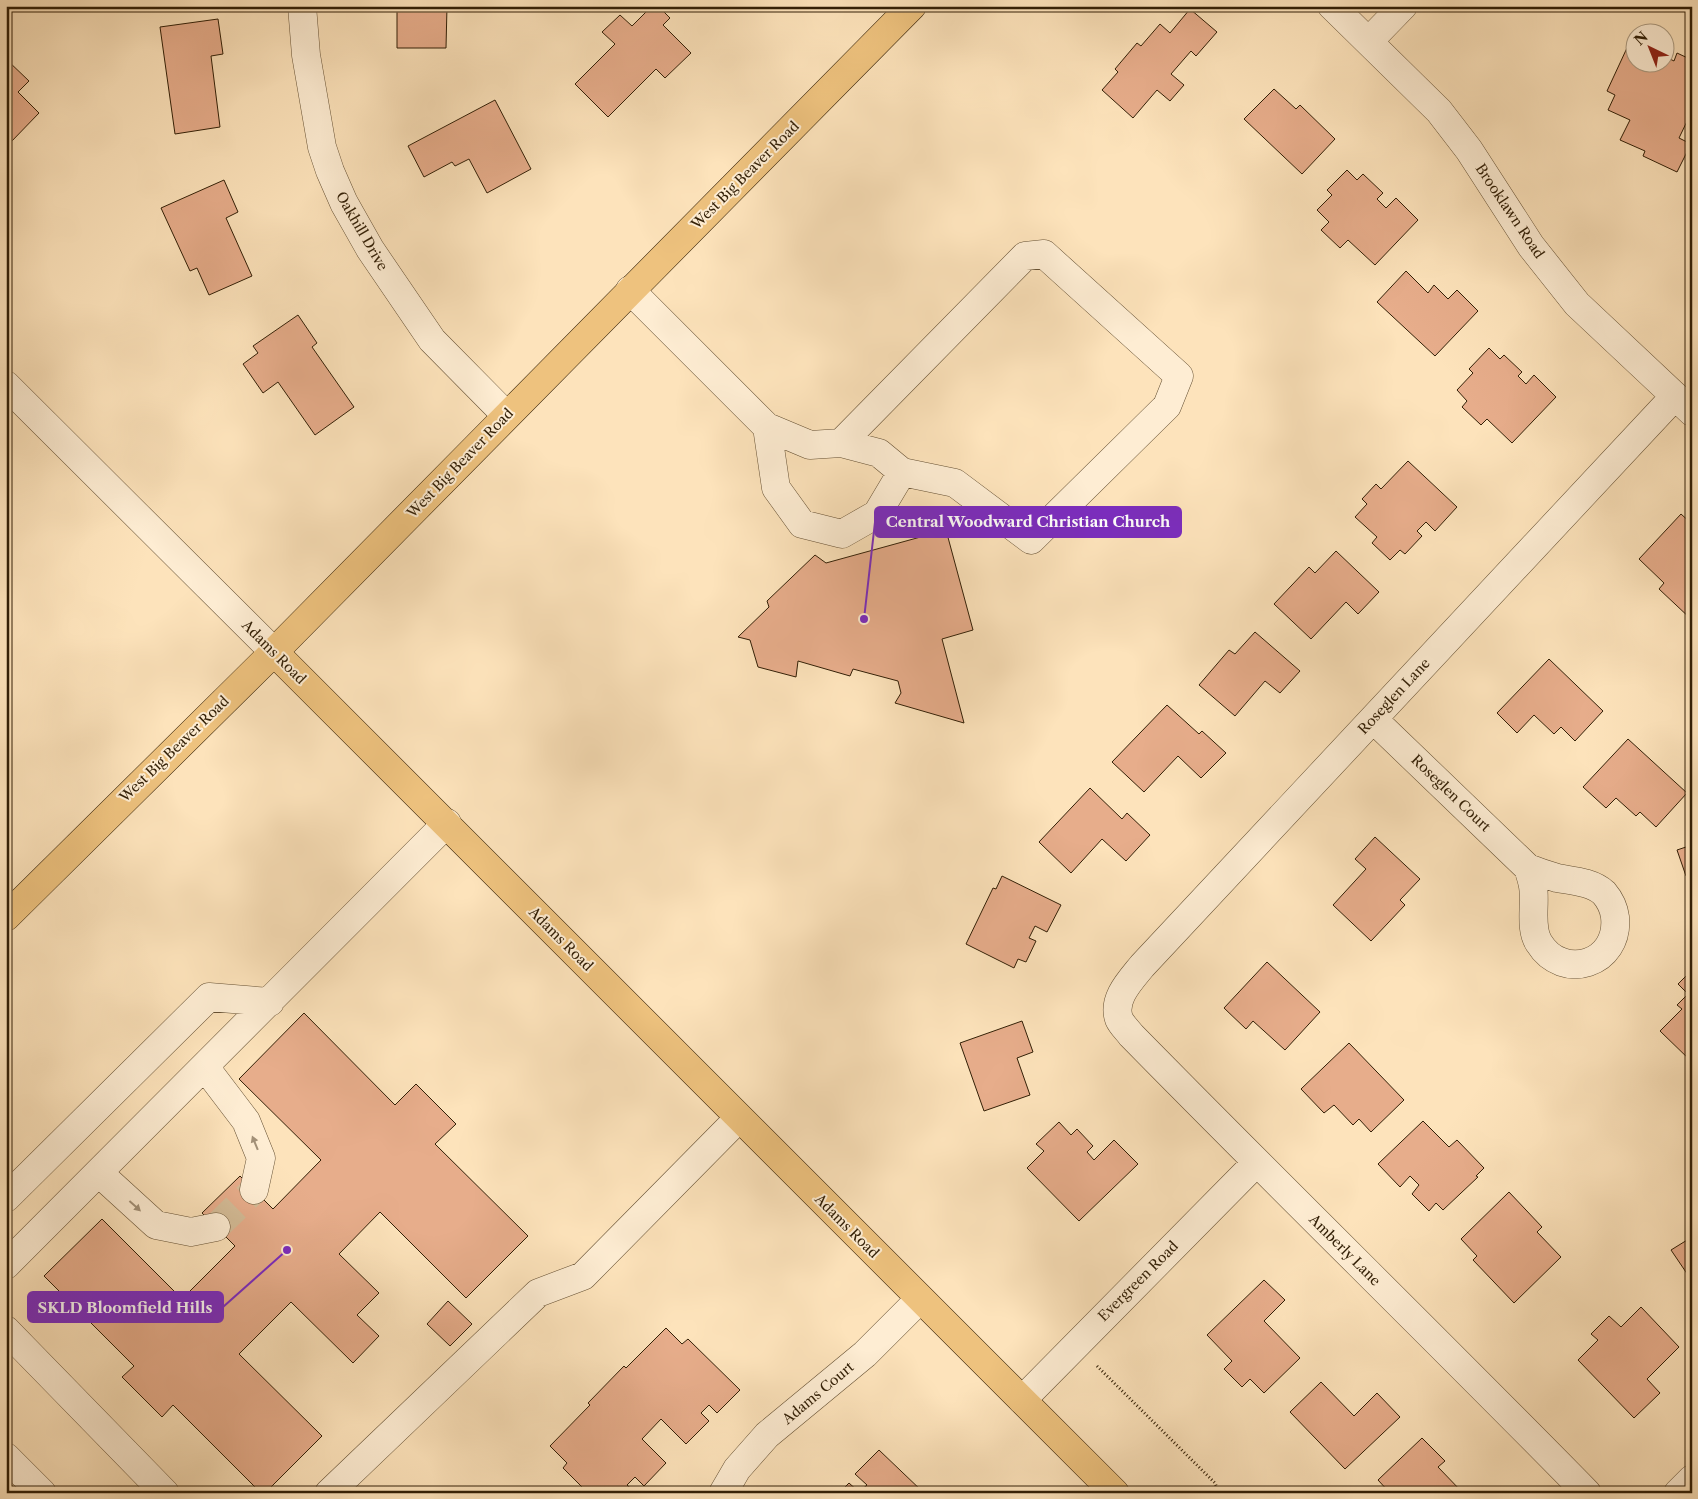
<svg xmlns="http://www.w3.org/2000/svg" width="1698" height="1499" font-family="'Libre Caslon Text',serif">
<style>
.building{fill:#e7ad8b;stroke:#321f06}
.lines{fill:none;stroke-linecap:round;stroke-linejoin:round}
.minor-tunnel{stroke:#d4bc97;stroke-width:28;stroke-dasharray:28 14;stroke-linecap:butt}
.minor-casing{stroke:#655033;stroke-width:29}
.major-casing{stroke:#321f06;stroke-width:29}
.path{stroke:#321f06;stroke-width:3;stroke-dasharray:1 2.5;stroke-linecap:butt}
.minor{stroke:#feedd3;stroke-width:28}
.major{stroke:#eec27e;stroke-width:28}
.oneway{fill:#a29077}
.labels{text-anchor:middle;stroke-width:4;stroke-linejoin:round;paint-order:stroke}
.street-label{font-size:14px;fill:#321f06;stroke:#feedd3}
.leader{fill:none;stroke:#7b2cbf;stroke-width:2}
.callout-dot{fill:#7b2cbf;stroke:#feedd3;stroke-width:2}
.callout{fill:#7b2cbf;stroke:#7b2cbf;stroke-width:2}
.callout-label{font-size:15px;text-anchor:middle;font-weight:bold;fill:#fff}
</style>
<rect width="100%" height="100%" fill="#fde3bb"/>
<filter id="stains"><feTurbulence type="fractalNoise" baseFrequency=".004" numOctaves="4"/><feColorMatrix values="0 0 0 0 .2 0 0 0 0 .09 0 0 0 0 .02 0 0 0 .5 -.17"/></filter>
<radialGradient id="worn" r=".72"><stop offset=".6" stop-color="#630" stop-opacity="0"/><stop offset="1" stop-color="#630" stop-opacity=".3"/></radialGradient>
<!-- building -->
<path class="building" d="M397 6H447L446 48H397Z
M655 6H658L670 18 663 25 691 53 665 78 656 69 608 117 575 84 615 44 602 32 620 15 632 26 648 10 650 12Z
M1190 9 1217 32 1196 56 1191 51 1171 74 1184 85 1170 101 1157 90 1133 118 1102 90 1118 72 1115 69 1137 43 1141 46 1160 24 1170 33Z
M218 19 223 54 211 56 220 127 175 134 160 27Z
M1633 35 1636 36V62H1666V50L1669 52 1666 57 1674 61 1677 53 1692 60 1690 68 1692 69V111L1679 138 1691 144 1677 172 1643 156 1645 151 1620 140 1630 120 1608 110 1615 95 1607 91Z
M6 59 29 81 18 92 39 113 10 143 6 140Z
M1274 89 1296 109 1300 105 1335 139 1302 174 1244 119Z
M495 100 531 169 487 193 469 159 455 166 452 162 424 177 408 146Z
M1347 170 1357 180 1363 174 1383 193 1377 199 1386 208 1396 198 1418 220 1375 265 1348 240 1340 248 1321 230 1329 222 1317 210 1332 195 1327 190Z
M224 180 238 212 226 218 252 276 209 295 197 268 190 271 161 208Z
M1406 271 1428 293 1434 285 1448 299 1457 290 1478 311 1435 356 1377 302Z
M298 315 317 343 312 347 354 407 315 435 278 382 263 393 243 364 258 353 253 346Z
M1489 348 1500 359 1504 355 1522 372 1518 376 1526 384 1534 375 1556 397 1512 443 1487 419 1481 425 1462 407 1467 401 1457 390 1473 373 1469 369Z
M1408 461 1457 507 1435 531 1426 522 1417 531 1422 536 1405 554 1400 550 1390 560 1372 543 1377 537 1355 517 1367 504 1362 499 1376 484 1381 489Z
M1681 514 1692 524V620L1659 589 1664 583 1639 559Z
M946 530 973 630 942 639 964 723 895 703 901 693 898 681 853 669 850 676 798 661 796 677 758 667 750 640 738 637 769 607 767 601 815 555 826 563Z
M1336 551 1379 592 1358 614 1346 602 1311 639 1274 604 1309 567 1315 573Z
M1255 632 1300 671 1280 693 1265 681 1235 716 1199 685 1229 650 1235 654Z
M1549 659 1603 711 1575 741 1561 727 1554 734 1534 715 1517 733 1497 713Z
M1167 705 1199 734 1202 731 1226 753 1201 778 1178 756 1144 792 1112 762Z
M1628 739 1687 793 1656 827 1640 812 1636 816 1616 798 1606 808 1583 787Z
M1090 788 1122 819 1127 813 1150 835 1126 861 1102 839 1071 873 1039 842Z
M1375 837 1420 879 1400 900 1405 905 1371 941 1333 905 1366 869 1355 859Z
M1692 845V875L1686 876 1677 850Z
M1002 876 1061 905 1047 932 1035 926 1029 938 1036 941 1026 962 1018 959 1014 968 966 944 993 888 996 889Z
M1267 962 1320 1012 1285 1050 1253 1021 1246 1029 1224 1008Z
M1692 970V1062L1660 1031 1682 1009 1677 1005 1688 994 1678 984Z
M304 1013 395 1105 416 1084 456 1124 435 1144 528 1236 466 1298 380 1212 339 1254 379 1293 357 1315 379 1336 353 1363 291 1302 239 1354 322 1436 265 1493H261L173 1405 162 1417 122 1377 134 1366 44 1276 102 1219 182 1299 235 1246 202 1213 240 1176 273 1209 321 1160 239 1079Z
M1022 1021 1033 1052 1017 1058 1030 1095 984 1111 960 1043Z
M1349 1043 1404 1100 1371 1132 1359 1119 1353 1125 1334 1105 1324 1113 1301 1089Z
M1423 1121 1449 1147 1457 1140 1484 1168 1476 1176 1478 1177 1443 1210 1436 1203 1429 1211 1412 1194 1419 1185 1410 1176 1400 1187 1378 1164Z
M1059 1122 1071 1135 1077 1129 1093 1146 1087 1152 1094 1160 1114 1140 1138 1164 1079 1221 1027 1168 1044 1151 1036 1144Z
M1509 1192 1542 1227 1537 1232 1561 1257 1514 1303 1473 1260 1477 1256 1461 1239Z
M1692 1237V1281L1671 1250Z
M1264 1280 1285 1300 1264 1321 1300 1358 1264 1393 1250 1379 1242 1387 1224 1369 1232 1361 1207 1335Z
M448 1301 472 1324 450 1346 427 1324Z
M1641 1307 1679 1347 1647 1379 1660 1393 1634 1418 1578 1360 1598 1340 1591 1334 1609 1316 1621 1327Z
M666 1328 682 1344 688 1339 740 1390 717 1413 709 1405 701 1413 709 1421 686 1444 661 1419 642 1439 666 1463 644 1486 635 1477 627 1485 636 1493H588L563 1468 567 1463 550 1446 590 1405 588 1403 624 1366 626 1368Z
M1321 1382 1354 1416 1377 1393 1400 1417 1345 1469 1290 1412Z
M1422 1438 1445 1461 1438 1467 1463 1493H1390L1378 1480Z
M879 1450 924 1493H839L849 1483 859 1492 867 1485 855 1474Z"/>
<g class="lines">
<!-- minor-tunnel -->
<path class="minor-tunnel" d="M216 1227 254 1190"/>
<!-- minor casing -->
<g class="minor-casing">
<path id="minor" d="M302 6 306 55 322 147 330 171 344 203 370 249 432 340 506 415
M1332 6 1439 111 1469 150 1531 246 1577 304 1692 412
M1369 41 1403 6
M630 290 767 427 810 445 841 443 1025 256 1044 254 1179 376 1167 406 1031 540 955 483 902 472 879 453 841 443
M6 385 274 652
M767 427 776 488 802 524 842 534 877 514 902 472
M1373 719 1528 868C1530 874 1532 880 1533 886 1536 904 1529 928 1539 943 1563 982 1620 964 1615 917 1614 909 1610 900 1604 893 1592 882 1573 881 1557 878 1547 875 1538 872 1528 868
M205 1067 246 1121 261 1158 254 1190
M99 1173 156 1225 191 1232 216 1227
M6 1198 209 997 270 1002
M6 1265 447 823
M6 1330 165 1493
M1022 1400 1256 1163
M6 1457 42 1493
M329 1493 538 1293 583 1276 739 1118
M723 1493 737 1469 767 1435 865 1354 920 1299
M1587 1493C1436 1339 1282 1189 1131 1035 1128 1031 1121 1024 1119 1019 1112 999 1130 981 1142 966L1675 396
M1678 1493 1692 1479"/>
</g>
<!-- major casing -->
<g class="major-casing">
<path id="major" d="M274 652 1115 1493
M6 917 274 652 912 6"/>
</g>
<!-- path -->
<path class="path" d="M1097 1366 1215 1483 1219 1493"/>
<!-- minor -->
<use href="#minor" class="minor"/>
<!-- major -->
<use href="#major" class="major"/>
</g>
<!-- one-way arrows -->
<defs><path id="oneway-solid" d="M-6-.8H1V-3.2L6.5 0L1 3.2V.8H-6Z" transform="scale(1.25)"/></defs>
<g class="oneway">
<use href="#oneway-solid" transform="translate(255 1143) rotate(-112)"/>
<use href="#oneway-solid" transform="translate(135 1206) rotate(42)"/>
</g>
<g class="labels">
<!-- street labels -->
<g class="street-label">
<text transform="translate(745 175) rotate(-45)" y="5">West Big Beaver Road</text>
<text transform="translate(1510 211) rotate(56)" y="5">Brooklawn Road</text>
<text transform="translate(362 231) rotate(60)" y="5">Oakhill Drive</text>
<text transform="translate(460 463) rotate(-46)" y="5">West Big Beaver Road</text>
<text transform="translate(274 652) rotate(45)" y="5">Adams Road</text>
<text transform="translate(1394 696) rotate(-47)" y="5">Roseglen Lane</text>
<text transform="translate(174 749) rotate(-44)" y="5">West Big Beaver Road</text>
<text transform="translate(1451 793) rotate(44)" y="5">Roseglen Court</text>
<text transform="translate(561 939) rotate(45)" y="5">Adams Road</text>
<text transform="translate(847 1226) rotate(45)" y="5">Adams Road</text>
<text transform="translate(1345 1250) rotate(45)" y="5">Amberly Lane</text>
<text transform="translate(1138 1281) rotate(-45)" y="5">Evergreen Road</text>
<text transform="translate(818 1393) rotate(-40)" y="5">Adams Court</text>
</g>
</g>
<!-- callouts -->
<path class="leader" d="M864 619L875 522M287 1250L223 1307"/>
<g class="callout-dot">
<circle cx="864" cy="619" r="5"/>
<circle cx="287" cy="1250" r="5"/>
</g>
<g class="callout">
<rect x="875" y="507" width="306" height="30" rx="5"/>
<rect x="28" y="1292" width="195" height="30" rx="5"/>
</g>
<g class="callout-label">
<text x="1028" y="527">Central Woodward Christian Church</text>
<text x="125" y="1313">SKLD Bloomfield Hills</text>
</g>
<!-- margin -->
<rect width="1698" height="1499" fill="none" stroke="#fde3bb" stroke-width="25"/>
<rect x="8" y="8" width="1683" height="1484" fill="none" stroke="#321f06" stroke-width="2.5"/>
<rect x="12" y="12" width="1673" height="1474" fill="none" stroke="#321f06"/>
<!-- north arrow -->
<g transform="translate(1650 48) rotate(317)"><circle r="24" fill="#feedd3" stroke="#ac9b81"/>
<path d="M0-4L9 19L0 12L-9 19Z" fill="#8f2418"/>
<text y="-8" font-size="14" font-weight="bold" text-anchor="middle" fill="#321f06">N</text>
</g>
<rect width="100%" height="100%" filter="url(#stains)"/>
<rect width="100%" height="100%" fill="url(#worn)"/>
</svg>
